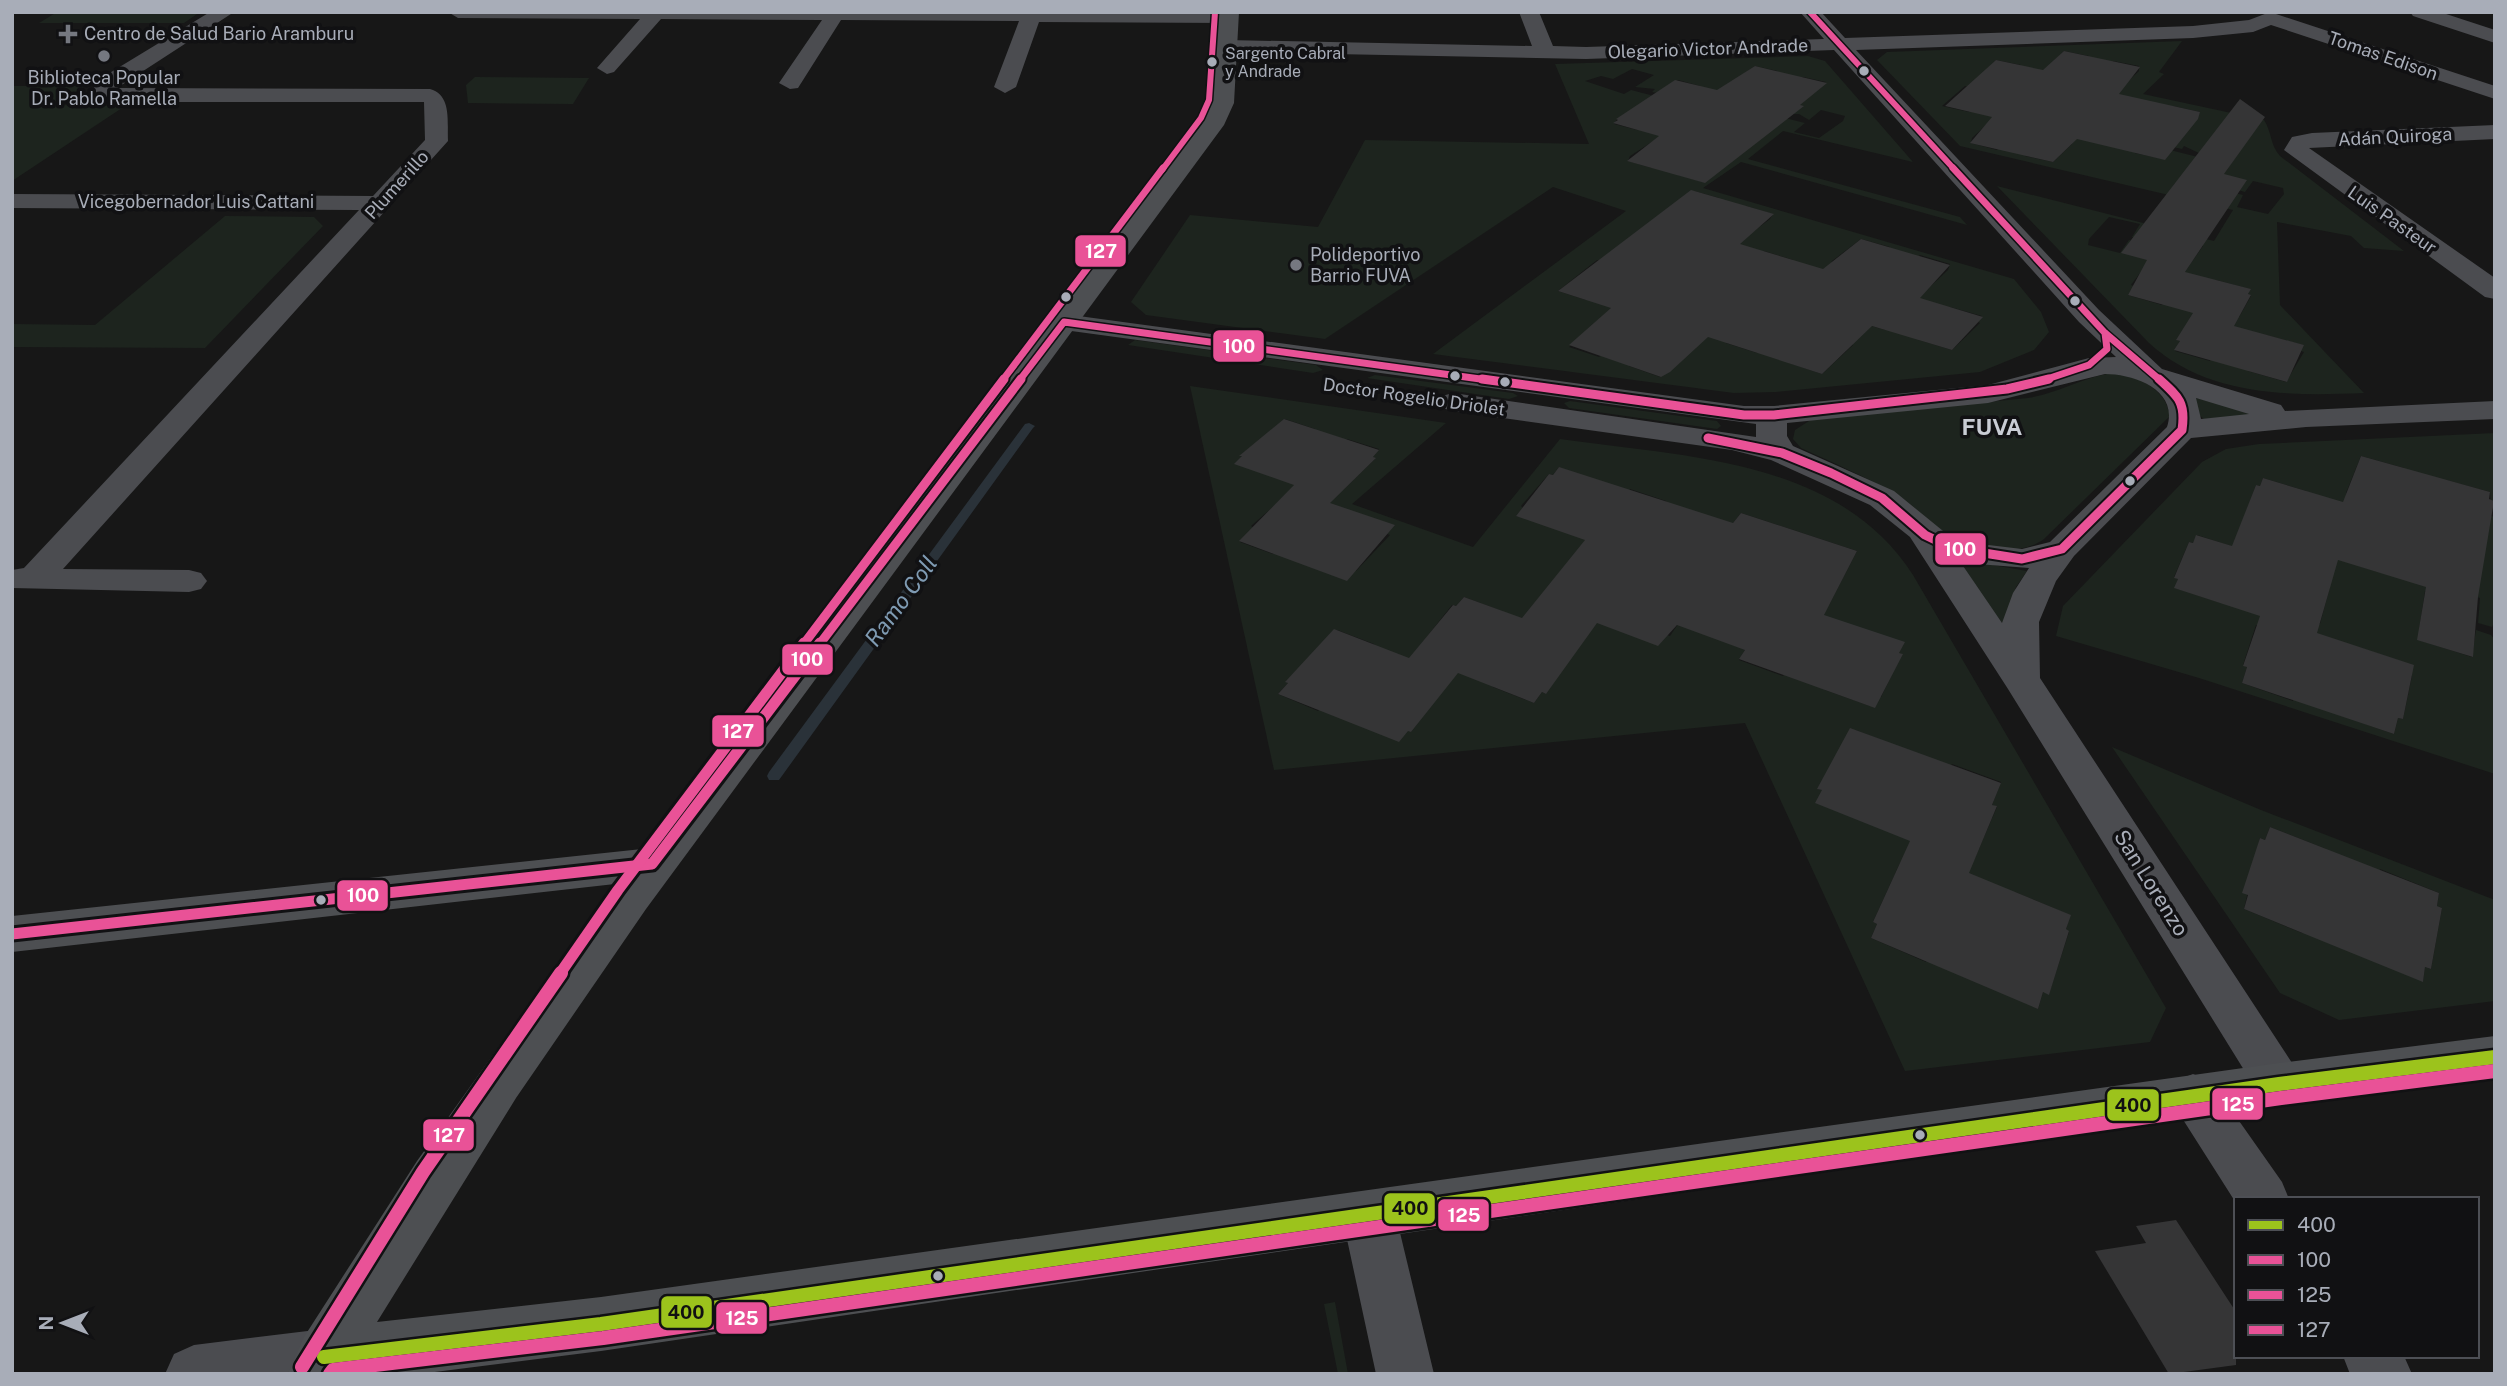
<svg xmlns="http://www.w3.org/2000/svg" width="2507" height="1386" font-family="'Public Sans',sans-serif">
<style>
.green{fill:#1d241e;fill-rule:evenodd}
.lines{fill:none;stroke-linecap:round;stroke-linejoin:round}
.stream{fill:#2a3239;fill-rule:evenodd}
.building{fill:#353536}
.minor{fill:#4b4c50;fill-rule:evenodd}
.major{fill:#4d4f52;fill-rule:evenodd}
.bus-1-casing{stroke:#111113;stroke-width:19}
.bus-2-far3-casing{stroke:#111113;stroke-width:9}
.bus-2-far2-casing{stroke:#111113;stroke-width:10}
.bus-2-far1-casing{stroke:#111113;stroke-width:13}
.bus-2-casing{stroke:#111113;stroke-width:17}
.bus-3-casing{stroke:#111113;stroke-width:19}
.bus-4-far4-casing{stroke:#111113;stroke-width:9}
.bus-4-far3-casing{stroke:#111113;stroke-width:10}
.bus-4-far2-casing{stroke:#111113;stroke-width:13}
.bus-4-far1-casing{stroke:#111113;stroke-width:17}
.bus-4-casing{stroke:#111113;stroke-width:19}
.bus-1{stroke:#9cc31c;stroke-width:14}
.bus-2-far3{stroke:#e95297;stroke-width:6}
.bus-2-far2{stroke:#e95297;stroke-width:7}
.bus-2-far1{stroke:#e95297;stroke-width:9}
.bus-2{stroke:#e95297;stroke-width:11}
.bus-3{stroke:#e95297;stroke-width:14}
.bus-4-far4{stroke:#e95297;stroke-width:6}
.bus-4-far3{stroke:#e95297;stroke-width:7}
.bus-4-far2{stroke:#e95297;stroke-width:9}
.bus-4-far1{stroke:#e95297;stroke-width:11}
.bus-4{stroke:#e95297;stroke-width:14}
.poi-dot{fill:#757880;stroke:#111113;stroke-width:2.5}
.bus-dot{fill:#a8adb8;stroke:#111113;stroke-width:2.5}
.labels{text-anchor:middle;stroke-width:7;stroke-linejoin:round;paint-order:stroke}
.far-bus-label{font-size:16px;fill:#a8adb8;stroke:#111113;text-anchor:start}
.far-poi-label{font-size:18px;fill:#a8adb8;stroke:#111113;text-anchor:start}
.far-street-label{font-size:18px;fill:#a8adb8;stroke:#111113}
.street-label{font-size:21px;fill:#a8adb8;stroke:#111113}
.neighbourhood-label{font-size:23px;font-weight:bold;fill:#c9ccd4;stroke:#111113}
.water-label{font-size:23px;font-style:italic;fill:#7f9bb3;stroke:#111113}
.line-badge{stroke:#111113;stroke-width:2.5}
.badge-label{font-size:19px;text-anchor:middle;font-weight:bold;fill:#fff}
.pale-badge-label{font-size:19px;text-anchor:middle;font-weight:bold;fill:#111}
</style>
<rect width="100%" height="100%" fill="#171717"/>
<!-- green -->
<path class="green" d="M57 12H200L184 23H39Z
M2182 41 2159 72 2164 74 2143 94 2264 120C2272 132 2270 145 2280 156L2404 251 2364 248 2351 236 2277 222 2280 305 2364 393C2290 396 2208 397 2149 343L1997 186 2214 241 2233 210 1960 146 1877 60 1887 52ZM2064 51 2089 56 2082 65 2092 64 2106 69 2113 61 2139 66V71L2123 86 2097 80 2104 72 2079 67 2053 95 2028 89 2035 81 2011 76 2002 84 1977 79 1996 60 2021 65 2013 73H2024L2037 78ZM1965 86 1990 92 1979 103H1989L2004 109 2015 97 2041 103 2038 110 2010 136 2030 138 2028 141 2036 143 2045 133 2073 139 2072 144 2053 162 2025 156 2033 146 2007 140 1997 150 1971 143 1972 138 2000 112 1976 106 1969 112 1942 106ZM2115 95 2141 101 2133 111 2144 114 2146 111 2163 118 2173 106 2200 112 2197 119 2173 147 2182 149 2184 146 2201 154 2211 141 2240 148 2227 170 2214 184 2236 186 2234 189 2245 192 2253 181 2283 188 2284 194 2268 214 2237 207 2243 195 2211 187 2203 199 2172 191 2173 186 2198 157 2170 150 2163 159 2135 153 2134 147 2160 121 2130 114 2124 122 2096 116 2097 111ZM2109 217 2140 224 2132 237 2141 239 2144 235 2162 244 2171 232 2203 240V246L2174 287 2185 290 2188 286 2199 289 2197 293 2207 295 2216 280 2250 289 2248 294 2251 296 2239 317H2236L2222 340 2247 342 2246 346 2258 350 2266 335 2303 345 2301 351 2304 352 2286 382 2248 371 2256 355 2219 345 2210 361 2175 351 2180 341 2177 340 2204 300 2171 291 2162 305 2128 295 2134 286 2131 285 2159 248 2129 240 2120 253 2088 245 2089 239Z
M1808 56 1825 61 1913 162 1783 131 1748 159 1960 217 1967 225 1741 162 1703 188 2014 279 2041 312 2049 332 2034 350 1980 372 1776 392 1734 393 1433 354 1626 211 1553 187 1325 339 1146 315 1131 302 1190 215 1318 227 1365 140 1589 144 1555 64ZM1755 66 1777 71 1764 82 1772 84 1776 82 1788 88 1803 77 1826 82 1785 114H1799L1809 120 1821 110 1845 116 1843 121 1819 138 1794 132 1805 123 1781 117 1769 126 1745 120 1747 115 1784 90 1760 85 1751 91 1728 85ZM1632 69 1654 75 1635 87 1655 89 1652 92 1658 93 1678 80 1700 86 1652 120 1672 121 1669 124 1676 126 1693 113 1717 120 1670 154 1678 156 1683 153 1694 161 1708 151 1733 157 1731 162 1703 182 1678 175 1690 164 1666 158 1652 168 1628 161 1630 156 1672 129 1648 122 1637 130 1614 124 1617 119 1654 96 1631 90 1624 94 1585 81 1601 76 1613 79ZM1694 191 1719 198 1706 210 1714 212 1719 209 1727 211 1723 215 1731 217 1746 206 1773 214 1770 219 1725 253 1734 255 1738 252 1747 255 1743 258 1753 261 1764 251 1793 260 1790 266 1759 290 1729 281 1748 265 1728 262 1720 257 1698 274 1670 265 1680 255 1726 221 1701 213 1685 225 1659 217ZM1861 239 1890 247 1878 259 1887 262 1891 259 1900 262 1897 265 1906 268 1920 255 1950 264 1948 270 1907 308 1931 310 1928 314 1939 318 1950 307 1982 316 1978 322 1980 323 1952 350 1919 340 1935 322 1903 312 1885 330 1852 320 1861 311 1859 309 1902 272 1873 264 1859 276 1830 267 1832 261ZM1597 260 1625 269 1604 286 1613 288 1618 284 1627 287 1623 291 1632 294 1653 276 1681 285 1674 296 1623 336 1632 340 1637 335 1646 338 1642 343 1651 346 1669 331 1699 341 1693 347 1696 348 1660 377 1629 366 1646 351 1625 347 1626 344 1617 341 1599 357 1569 347 1626 298 1600 290 1586 300 1558 291ZM1763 309 1793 318 1779 333 1802 335 1799 340 1808 343 1824 328 1856 338 1851 344 1853 345 1822 374 1789 363 1803 347 1786 345 1773 338 1757 353 1726 343 1729 335Z
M475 77 589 78 573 104 468 103 466 85Z
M12 86H85L56 105 125 106 12 181Z
M225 216 314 217 323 226 205 348 12 347V324L95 325Z
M1135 340 1316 365 1323 370 1313 373 1128 345Z
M2119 372C2143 381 2165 388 2170 416L2044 539C2017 559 1968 548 1941 530 1926 520 1915 506 1899 496 1868 478 1834 463 1801 448L1793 439 1795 430 1812 419 2028 398C2060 393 2087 375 2119 372Z
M1375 375 1513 393 1518 396 1509 399 1367 378Z
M1190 386 1446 423 1352 504 1473 547 1560 439C1684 457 1838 458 1913 575L2166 1008 2150 1042 1905 1071 1745 723 1274 770ZM1285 419 1315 429 1326 459 1347 439 1379 449 1373 457 1375 459 1343 490 1339 489 1304 524 1394 525 1387 534 1390 535 1356 571 1297 531 1273 554 1240 542 1254 528 1251 526 1289 493 1307 465 1240 456ZM1559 467 1607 518 1630 489 1666 501 1696 597 1670 636 1543 593 1601 524 1516 516 1523 508 1521 506 1549 474 1553 475ZM1741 513 1857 551 1829 605 1825 604 1822 636 1902 654 1881 697 1876 696 1870 706 1825 690 1799 648 1783 676 1739 660 1745 650 1730 527ZM1464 597 1502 611 1520 650 1546 694 1542 692 1534 703 1493 687 1476 645 1411 732 1344 681 1318 711 1278 694 1288 683 1286 681 1337 630 1374 644 1388 686 1452 605 1456 606ZM1855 730 1902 748 1932 807 1952 764 2001 782 1992 805 1997 807 1974 860 1949 909 2015 892 2070 915 2066 929 2069 932 2049 994 2043 992 2038 1009 1943 921 1926 962 1871 938 1877 924 1873 922 1900 863 1927 817 1818 789Z
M2192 397 2250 412V417L2204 419 2200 416Z
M1570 401 1717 421 1721 426 1717 429 1569 408 1564 403Z
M2495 433V510L2491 509 2490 492 2446 480 2441 500 2427 496 2428 490 2414 486 2412 492 2399 488 2404 468 2361 456 2346 493 2349 494 2341 524 2327 520 2330 514 2314 509 2312 515 2299 511 2306 491 2263 478 2260 486 2256 485 2244 517 2247 518 2243 531 2287 545 2297 518 2309 522V525L2324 530 2325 527 2339 531 2331 557 2378 572 2393 525 2390 523 2397 494 2425 506 2426 503 2440 507 2436 528 2481 541 2484 533 2488 534 2491 516 2495 517V620L2492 627 2478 623 2480 598 2431 583 2429 592 2425 591 2419 630 2423 632 2422 641 2472 657 2476 630 2491 635 2495 640V774L2199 678 2056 636 2063 606 2202 462 2226 449 2259 444ZM2197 535 2240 549 2232 571 2246 576 2248 569 2263 573 2261 580 2275 585 2283 561 2329 576 2327 585 2330 587 2320 624 2315 623 2305 658 2320 663 2322 656 2338 661 2336 669 2352 674 2358 647 2409 664 2407 674 2412 676 2403 719 2398 718 2394 734 2342 716 2349 683 2316 675V671L2302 667 2293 701 2242 683 2247 667 2243 665 2256 625 2261 626 2272 593 2258 588 2256 591 2230 579 2221 603 2175 588 2178 579 2174 577 2189 542 2193 543Z
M1953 558 2027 571 2016 587 2004 626Z
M2112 747 2261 810 2495 900V1001L2339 1020 2280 993ZM2270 827 2326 849 2371 906 2380 869 2439 893 2437 906 2442 908 2431 969 2425 967 2423 981 2314 896 2302 933 2244 909 2260 838 2265 840Z
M1335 1302 1348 1374H1338L1324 1304Z"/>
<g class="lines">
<!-- stream -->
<path class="stream" d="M1029 423 1035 426 1033 428 779 780H769L767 776 769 772 1025 424Z"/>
</g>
<!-- building -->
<path class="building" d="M2064 51 2140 67 2119 94 2200 112 2198 119 2165 160 2077 139 2053 162 1970 143 1992 117 1945 106 1996 60 2043 70Z
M1755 66 1827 83 1800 105 1804 106 1705 183 1627 161 1659 136 1613 123 1618 120 1616 119 1675 80 1717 90Z
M2240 99 2265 117 2224 174 2247 180 2185 272 2251 289 2248 294 2251 295 2234 326 2304 345 2287 382 2174 350 2180 341 2176 340 2193 313 2128 295 2147 260 2121 253Z
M1691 190 1774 214 1740 244 1823 269 1861 239 1950 265 1920 298 1983 317 1952 350 1872 326 1822 374 1708 337 1670 372 1661 377 1569 345 1611 308 1558 291Z
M1284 419 1379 450 1373 457 1376 458 1330 503 1395 525 1347 581 1239 541 1294 485 1234 464 1242 456H1239Z
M2361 456 2490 492 2489 499 2494 501 2478 597 2473 657 2417 640 2426 587 2338 560 2317 633 2414 665 2403 719 2398 718 2394 734 2242 683 2247 667 2243 666 2260 616 2174 588 2178 579 2174 578 2189 542 2193 543 2196 535 2232 546 2256 485 2260 486 2263 478 2343 502Z
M1559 467 1733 523 1741 513 1857 551 1824 615 1905 642 1899 653 1903 654 1875 708 1739 659 1745 650 1677 625 1658 646 1597 623 1546 694 1542 692 1534 703 1458 673 1411 732 1408 731 1399 742 1278 694 1288 683 1285 682 1334 629 1409 658 1453 605 1456 606 1464 597 1522 618 1585 540 1516 516 1549 474 1553 475Z
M1850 728 2001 783 1992 805 1997 806 1969 873 2071 915 2066 929 2069 931 2049 995 2043 992 2038 1009 1871 938 1877 924 1873 922 1910 841 1815 803 1822 790 1817 789Z
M2270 827 2439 893 2437 906 2442 908 2431 969 2425 967 2423 982 2244 909 2248 895 2242 893 2260 838 2265 840Z
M2176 1220 2236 1312V1365L2169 1374 2095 1251 2146 1243 2136 1226Z"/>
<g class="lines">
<!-- minor -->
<path class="minor" d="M210 12H234L117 88 430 89C452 95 447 122 448 141L63 569 189 570 201 573 207 581 201 589 189 592 12 588V570L24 568 359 210 12 208V194L373 196 425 140 424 102H118L95 95 92 90 103 77Z
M448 12H1232L1238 17 1228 23 1039 22 1016 87 1005 93 994 87 1019 21 841 20 798 88 790 89 779 83 822 20 661 19 614 72 607 74 597 68 640 19 458 18Z
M1519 12H1539L1553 46 1586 47 1824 39 1800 12H1821L1845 38 2193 26 2249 20 2270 12 2495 86V99L2271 25 2253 32 2193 38 1856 50 2099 310 2162 369 2281 405 2285 411 2495 401V419L2306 427 2191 438 2074 556 2056 581 2039 622 2040 678 2296 1069 2304 1084 2296 1099 2279 1105 2262 1099 2008 689 1910 537 1870 505 1771 460 1732 450 1453 411 1442 408 1438 402 1442 396 1453 393 1756 437V424L1064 330 1054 328 1050 322 1054 316 1064 314 1744 406H1774L1988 385 2089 358 2116 357 2079 322 1834 50 1586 59 1227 52 1217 46 1227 40 1532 46ZM2105 374C2134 374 2179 390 2167 427L2050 542 2022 549 1980 544 1948 535 1894 491 1793 446 1787 436V423L1988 403ZM2196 398 2249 414 2201 419ZM1959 560 1977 564 2029 568 2013 593 2002 623Z
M2410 12H2440L2495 30V43L2413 16Z
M2495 125V139L2309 148 2495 278V299L2485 297 2284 150 2292 137 2312 133Z
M2193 1074 2211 1081 2282 1182 2289 1199H2236V1203L2168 1096 2175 1081Z
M1369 1191 1388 1199 1396 1216 1434 1374H1376L1342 1216 1350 1199Z
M324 1329 344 1337 353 1357 346 1374H165L174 1354 194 1345Z
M2343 1356H2404L2412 1374H2350Z"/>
<!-- major -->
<path class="major" d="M1219 12H1239L1234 103 1224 125 646 909 516 1098 377 1322 601 1297 2279 1063 2495 1036V1078L2279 1105 601 1351 419 1374H288L304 1337 417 1161 615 884 12 952V916L642 849 1202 124 1212 103Z"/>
<!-- bus-1 casing -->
<g class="bus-1-casing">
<path id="bus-1" d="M324 1357 601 1324 2279 1084 2495 1057"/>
</g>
<!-- bus-2-far3 casing -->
<g class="bus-2-far3-casing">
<path id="bus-2-far3" d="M1810 12 1955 170"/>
</g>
<!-- bus-2-far2 casing -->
<g class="bus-2-far2-casing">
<path id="bus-2-far2" d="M1953 168 2105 333 2161 381
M1019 381 1064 322 1495 381
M2041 381 2089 365 2107 349 2105 333"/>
</g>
<!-- bus-2-far1 casing -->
<g class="bus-2-far1-casing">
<path id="bus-2-far1" d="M1482 379 1744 415H1774L2007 389 2049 379
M1708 438 1782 453 1831 473 1882 498 1925 535 1952 548 2022 559 2062 549 2182 430C2186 403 2179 397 2159 379
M819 645 1021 379"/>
</g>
<!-- bus-2 casing -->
<g class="bus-2-casing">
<path id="bus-2" d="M12 934 652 864 820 643"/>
</g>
<!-- bus-3 casing -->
<g class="bus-3-casing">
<path id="bus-3" d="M330 1374 333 1370 603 1338 2281 1098 2495 1071"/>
</g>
<!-- bus-4-far4 casing -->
<g class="bus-4-far4-casing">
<path id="bus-4-far4" d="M1162 170 1201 118 1209 100 1215 12"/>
</g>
<!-- bus-4-far3 casing -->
<g class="bus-4-far3-casing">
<path id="bus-4-far3" d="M1002 381 1163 168"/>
</g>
<!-- bus-4-far2 casing -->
<g class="bus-4-far2-casing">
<path id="bus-4-far2" d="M803 645 1004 379"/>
</g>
<!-- bus-4-far1 casing -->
<g class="bus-4-far1-casing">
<path id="bus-4-far1" d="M559 975 618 890 804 643"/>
</g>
<!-- bus-4 casing -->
<g class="bus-4-casing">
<path id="bus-4" d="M302 1367 423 1172 561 973"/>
</g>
<!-- bus-1 -->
<use href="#bus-1" class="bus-1"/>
<!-- bus-2-far3 -->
<use href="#bus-2-far3" class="bus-2-far3"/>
<!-- bus-2-far2 -->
<use href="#bus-2-far2" class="bus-2-far2"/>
<!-- bus-2-far1 -->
<use href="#bus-2-far1" class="bus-2-far1"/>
<!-- bus-2 -->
<use href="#bus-2" class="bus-2"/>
<!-- bus-3 -->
<use href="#bus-3" class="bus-3"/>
<!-- bus-4-far4 -->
<use href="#bus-4-far4" class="bus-4-far4"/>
<!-- bus-4-far3 -->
<use href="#bus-4-far3" class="bus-4-far3"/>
<!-- bus-4-far2 -->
<use href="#bus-4-far2" class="bus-4-far2"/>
<!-- bus-4-far1 -->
<use href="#bus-4-far1" class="bus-4-far1"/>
<!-- bus-4 -->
<use href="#bus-4" class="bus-4"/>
</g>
<!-- markers -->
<g class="poi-dot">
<path d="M64.5 23.5h7v7h7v7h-7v7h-7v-7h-7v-7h7z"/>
<circle cx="104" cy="56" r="7"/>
<circle cx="1296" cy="265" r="7"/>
</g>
<g class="bus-dot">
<circle cx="1212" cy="62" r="6"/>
<circle cx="1864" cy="71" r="6"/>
<circle cx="1066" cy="297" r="6"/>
<circle cx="2075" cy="301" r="6"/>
<circle cx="1455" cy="376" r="6"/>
<circle cx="1505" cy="382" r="6"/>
<circle cx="2130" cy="481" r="6"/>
<circle cx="321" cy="900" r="6"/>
<circle cx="1920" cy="1135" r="6"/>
<circle cx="938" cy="1276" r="6"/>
</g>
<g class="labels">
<!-- far-bus labels -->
<g class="far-bus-label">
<text x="1225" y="59">Sargento Cabral<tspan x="1225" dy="18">y Andrade</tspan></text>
</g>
<!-- far-poi labels -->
<g class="far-poi-label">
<text x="84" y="40">Centro de Salud Bario Aramburu</text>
<text x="104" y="84" text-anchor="middle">Biblioteca Popular<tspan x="104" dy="21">Dr. Pablo Ramella</tspan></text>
<text x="1310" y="261">Polideportivo<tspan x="1310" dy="21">Barrio FUVA</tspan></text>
</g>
<!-- far-street labels -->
<g class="far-street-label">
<text transform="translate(1708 49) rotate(-2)" y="6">Olegario Victor Andrade</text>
<text transform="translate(2383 56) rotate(19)" y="6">Tomas Edison</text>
<text transform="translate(2395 137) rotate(-3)" y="6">Adán Quiroga</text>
<text transform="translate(397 185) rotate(-48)" y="6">Plumerillo</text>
<text x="196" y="208">Vicegobernador Luis Cattani</text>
<text transform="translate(2392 220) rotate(35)" y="6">Luis Pasteur</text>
<text transform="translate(1414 397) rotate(8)" y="6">Doctor Rogelio Driolet</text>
</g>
<!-- street labels -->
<g class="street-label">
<text transform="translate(2151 883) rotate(58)" y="7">San Lorenzo</text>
</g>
<!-- neighbourhood labels -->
<g class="neighbourhood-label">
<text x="1992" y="435">FUVA</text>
</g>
<!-- water labels -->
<g class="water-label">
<text transform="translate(901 601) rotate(-54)" y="8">Ramo Coll</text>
</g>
</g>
<g class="line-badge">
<rect x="1074" y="234" width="53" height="34" rx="7" fill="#e95297"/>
<rect x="1212" y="329" width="53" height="34" rx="7" fill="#e95297"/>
<rect x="1934" y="532" width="53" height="34" rx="7" fill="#e95297"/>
<rect x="781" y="643" width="53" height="33" rx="7" fill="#e95297"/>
<rect x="711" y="714" width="54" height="34" rx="7" fill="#e95297"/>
<rect x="336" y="879" width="53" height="33" rx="7" fill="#e95297"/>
<rect x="2211" y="1087" width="53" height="34" rx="7" fill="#e95297"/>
<rect x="2106" y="1088" width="54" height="34" rx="7" fill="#9cc31c"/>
<rect x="422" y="1118" width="53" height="34" rx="7" fill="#e95297"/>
<rect x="1383" y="1192" width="53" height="33" rx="7" fill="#9cc31c"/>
<rect x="1437" y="1198" width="53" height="34" rx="7" fill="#e95297"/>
<rect x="660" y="1295" width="53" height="34" rx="7" fill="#9cc31c"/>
<rect x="715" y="1301" width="53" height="34" rx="7" fill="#e95297"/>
</g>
<g class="badge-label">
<text x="1101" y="258">127</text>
<text x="1239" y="353">100</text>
<text x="1960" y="556">100</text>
<text x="807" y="666">100</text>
<text x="738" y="738">127</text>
<text x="363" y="902">100</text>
<text x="2238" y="1111">125</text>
<text x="449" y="1142">127</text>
<text x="1464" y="1222">125</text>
<text x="742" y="1325">125</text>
</g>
<g class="pale-badge-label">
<text x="2133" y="1112">400</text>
<text x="1410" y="1215">400</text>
<text x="686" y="1319">400</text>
</g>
<!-- border -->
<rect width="2507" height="1386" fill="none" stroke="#a8adb8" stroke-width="28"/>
<!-- legend -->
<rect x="2234" y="1197" width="245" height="161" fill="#111113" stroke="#4d4f55" stroke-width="2"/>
<rect x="2248" y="1220" width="35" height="10" fill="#9cc31c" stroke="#4d4f55" stroke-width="2"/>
<text x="2297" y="1232" font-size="21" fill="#a8adb8">400</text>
<rect x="2248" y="1255" width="35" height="10" fill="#e95297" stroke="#4d4f55" stroke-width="2"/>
<text x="2297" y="1267" font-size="21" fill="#a8adb8">100</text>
<rect x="2248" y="1290" width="35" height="10" fill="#e95297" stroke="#4d4f55" stroke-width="2"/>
<text x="2297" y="1302" font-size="21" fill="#a8adb8">125</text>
<rect x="2248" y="1325" width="35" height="10" fill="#e95297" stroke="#4d4f55" stroke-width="2"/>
<text x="2297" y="1337" font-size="21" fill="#a8adb8">127</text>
<!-- north arrow -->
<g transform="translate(63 1323) rotate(270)" stroke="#111113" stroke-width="5" paint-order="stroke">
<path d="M0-5L12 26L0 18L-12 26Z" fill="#a8adb8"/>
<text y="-10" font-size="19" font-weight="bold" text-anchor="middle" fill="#a8adb8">N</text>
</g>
</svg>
